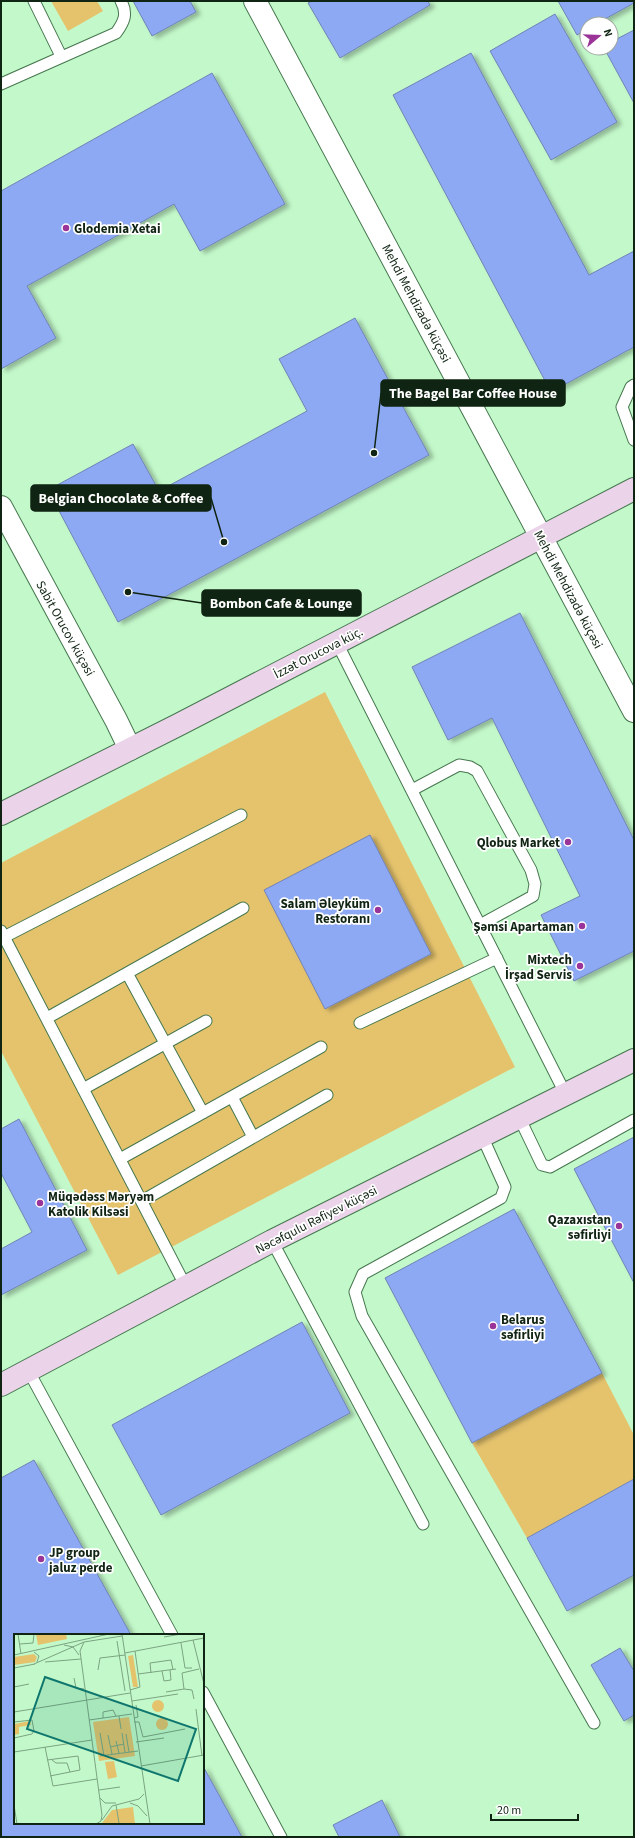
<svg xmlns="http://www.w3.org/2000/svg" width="635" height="1838" font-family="'Source Sans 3',sans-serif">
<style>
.green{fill:#e5c36d}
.building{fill:#8ea9f3;stroke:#7083b7;filter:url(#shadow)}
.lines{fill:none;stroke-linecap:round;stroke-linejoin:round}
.service-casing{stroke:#46774f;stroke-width:13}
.minor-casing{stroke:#46774f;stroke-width:24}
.tertiary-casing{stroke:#46774f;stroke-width:24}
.secondary-casing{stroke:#46774f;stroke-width:24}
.service{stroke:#fff;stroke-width:11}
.minor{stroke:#fff;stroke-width:22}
.tertiary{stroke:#fff;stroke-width:22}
.secondary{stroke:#ebd3ea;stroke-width:22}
.poi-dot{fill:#9a3498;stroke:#fff;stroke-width:1.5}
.labels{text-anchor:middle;stroke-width:3.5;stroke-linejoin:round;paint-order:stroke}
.poi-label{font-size:13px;font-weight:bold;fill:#102413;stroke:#fff;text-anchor:end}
.street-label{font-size:13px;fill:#102413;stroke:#fff}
.inset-road{fill:none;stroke:#7ba481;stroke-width:1}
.view{fill:#0f766e;fill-opacity:0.15;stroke:#0f766e;stroke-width:2}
.inset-edge{fill:none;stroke:#102413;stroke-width:2}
.leader{fill:none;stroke:#102413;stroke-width:1.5}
.callout-dot{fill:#102413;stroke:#fff;stroke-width:1.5}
.callout{fill:#102413;stroke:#102413;stroke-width:1.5}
.callout-label{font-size:14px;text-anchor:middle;font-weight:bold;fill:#fff}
</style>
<defs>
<filter id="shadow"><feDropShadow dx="4.5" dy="2.5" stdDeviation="2" flood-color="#0004"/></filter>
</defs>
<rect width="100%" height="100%" fill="#c3f9ca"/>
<!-- green -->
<path class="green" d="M51 1H97L103 11 68 31Z
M325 692 515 1067 118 1275 1 1051V863Z
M602 1373 634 1435V1479L527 1538 472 1443Z"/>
<!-- building -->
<path class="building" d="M133 1H190L196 12 152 36Z
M312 1H428L430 5 340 58 308 3Z
M558 1H634V3L596 24H587V29L577 35Z
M555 14 617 122 551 160 490 51Z
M634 30V103L604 48H611V42Z
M471 53 589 275 634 251V347L551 392 393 95Z
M212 73 285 204 200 251 174 204 27 286 56 338 1 369V191Z
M355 318 429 455 118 622 48 490 133 444 159 491 307 411 279 359Z
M520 613 634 840V951L574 981 541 915 580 896 492 718 448 740 412 667Z
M370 835 431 954 325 1009 264 890Z
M19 1119 87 1250 1 1295V1249L32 1232 1 1173V1129Z
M634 1137V1283L574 1169Z
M514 1209 602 1373 472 1443 385 1278Z
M302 1322 350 1413 161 1515 112 1425Z
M34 1460 131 1635H15V1823H203V1766L242 1837H1V1478Z
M634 1479V1575L567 1611 527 1538Z
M620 1648 634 1671V1715L624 1721 591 1665Z
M382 1800 400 1837H339L333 1825Z"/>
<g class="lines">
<!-- service casing -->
<g class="service-casing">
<path id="service" d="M34 1 61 56
M1 84 116 33C124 22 128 14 121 1
M634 385 631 387 622 407 634 440
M337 643 565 1093
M412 790 459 765 470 767 477 771 531 870 535 884 533 896 480 925
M1 931 185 1285
M4 937 241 815
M127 973 203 1113
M47 1018 243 908
M360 1023 497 958
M83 1089 206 1021
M232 1097 253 1137
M519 1117 542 1165 550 1167 634 1120
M482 1136 505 1187 501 1198 363 1274 355 1292 362 1316 594 1723
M120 1159 321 1047
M142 1201 327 1095
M272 1241 423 1524
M28 1370 172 1635
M203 1692 281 1837"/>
</g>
<!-- minor casing -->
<g class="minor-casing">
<path id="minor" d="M1 507 116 720 130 749"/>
</g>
<!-- tertiary casing -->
<g class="tertiary-casing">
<path id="tertiary" d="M255 1 634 711"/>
</g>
<!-- secondary casing -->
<g class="secondary-casing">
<path id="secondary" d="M1 814 178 725 634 489
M1 1385 272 1241 634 1060"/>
</g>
<!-- service -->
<use href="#service" class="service"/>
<!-- minor -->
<use href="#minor" class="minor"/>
<!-- tertiary -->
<use href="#tertiary" class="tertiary"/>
<!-- secondary -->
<use href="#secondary" class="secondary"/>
</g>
<!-- markers -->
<g class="poi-dot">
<circle cx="66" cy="228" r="4"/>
<circle cx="568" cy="842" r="4"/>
<circle cx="378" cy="910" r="4"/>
<circle cx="582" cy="926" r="4"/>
<circle cx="580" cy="966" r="4"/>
<circle cx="40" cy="1203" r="4"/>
<circle cx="619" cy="1226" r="4"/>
<circle cx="493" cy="1326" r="4"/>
<circle cx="41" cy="1559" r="4"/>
</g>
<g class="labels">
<!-- poi labels -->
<g class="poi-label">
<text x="74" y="233" text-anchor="start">Glodemia Xetai</text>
<text x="560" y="847">Qlobus Market</text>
<text x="370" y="908">Salam Əleyküm<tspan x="370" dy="15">Restoranı</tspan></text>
<text x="574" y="931">Şəmsi Apartaman</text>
<text x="572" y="964">Mixtech<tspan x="572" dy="15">İrşad Servis</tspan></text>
<text x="48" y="1201" text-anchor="start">Müqədəss Məryəm<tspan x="48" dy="15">Katolik Kilsəsi</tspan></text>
<text x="611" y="1224">Qazaxıstan<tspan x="611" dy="15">səfirliyi</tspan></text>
<text x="501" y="1324" text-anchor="start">Belarus<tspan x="501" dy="15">səfirliyi</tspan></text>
<text x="49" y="1557" text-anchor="start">JP group<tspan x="49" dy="15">jaluz perde</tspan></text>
</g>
<!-- street labels -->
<g class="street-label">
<text transform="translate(417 303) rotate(62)" y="5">Mehdi Mehdizadə küçəsi</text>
<text transform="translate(569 589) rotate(62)" y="5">Mehdi Mehdizadə küçəsi</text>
<text transform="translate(66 628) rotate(61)" y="5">Sabit Orucov küçəsi</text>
<text transform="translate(318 652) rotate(-27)" y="5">İzzət Orucova küç.</text>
<text transform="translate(316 1219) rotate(-27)" y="5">Nəcəfqulu Rəfiyev küçəsi</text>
</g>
</g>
<!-- overview -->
<g transform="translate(14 1634)">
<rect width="190" height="190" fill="#c3f9ca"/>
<path d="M22 0H52L53 5 24 11ZM20 20 23 23 21 28 0 31V23ZM119 21 124 53H119L114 22ZM138 72a6 6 0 1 1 12 0a6 6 0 1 1-12 0ZM115 83 121 122 85 127 79 88ZM142 90a6 6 0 1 1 12 0a6 6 0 1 1-12 0ZM16 87 17 91 5 93V100L0 101V90ZM100 127 103 143 94 145 91 128ZM119 173 121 190 88 189 98 176Z" fill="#e5c36d"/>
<path class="inset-road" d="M4 0 7 20M108 0 136 190M150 3 167 0M179 6 190 50M103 7 111 57M70 8 66 17 88 181 87 187 82 190M167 9 171 34H178M6 10 19 9 20 0M50 11 59 13 65 21M20 18 25 22 23 28M111 19 190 4M0 21 95 0M31 28 67 25M20 30 70 8 108 2M0 34 21 30M84 36 86 24 111 21M148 37 150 47 157 46 156 36M137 39 136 29 157 26 159 36M124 40 162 35M60 44 62 54 70 55M0 53 15 50M170 55 178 56 180 65M116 56 126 53 121 17M152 58 170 55 168 39 185 35M118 67 164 60M182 75 188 122M0 78 116 59M105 82 107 95M89 84V78L99 76 102 82M120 84 124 83 122 71M75 86 118 80M0 88 18 86 20 97 18 100 0 104M120 88H125L129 103 171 95M86 99 90 122M108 99 111 118M112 100 115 118M94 101 98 120M102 107 105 119M122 108 150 104M31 113 39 152 83 145M96 113 110 110M0 118 78 106M86 122 124 117M33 126 64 122 66 136 36 142M38 126 42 129H53L56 138M127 132 190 121M85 156 106 153M86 164 91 169H102M116 169 124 172 133 182M0 171 3 190M102 171 105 189M88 186 98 172 125 165 130 160"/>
<path class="view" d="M31 43 182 95 164 147 13 95Z"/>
<rect width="190" height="190" class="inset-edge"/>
</g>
<!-- callouts -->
<path class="leader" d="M374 453L381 393M224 542L211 498M128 592L202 603"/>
<g class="callout-dot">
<circle cx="374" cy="453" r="4"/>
<circle cx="224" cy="542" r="4"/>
<circle cx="128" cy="592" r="4"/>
</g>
<g class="callout">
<rect x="381" y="380" width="184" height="26" rx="4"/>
<rect x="31" y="485" width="180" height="26" rx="4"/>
<rect x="202" y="590" width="159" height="26" rx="4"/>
</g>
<g class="callout-label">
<text x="473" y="398">The Bagel Bar Coffee House</text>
<text x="121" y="503">Belgian Chocolate &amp; Coffee</text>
<text x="281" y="608">Bombon Cafe &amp; Lounge</text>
</g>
<!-- border -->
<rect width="635" height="1838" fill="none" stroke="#102413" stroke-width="4"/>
<!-- north arrow -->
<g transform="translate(599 36) rotate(71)"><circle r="19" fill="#ffffff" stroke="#9fa7a1"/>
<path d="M0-3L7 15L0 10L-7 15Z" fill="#9a3498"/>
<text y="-6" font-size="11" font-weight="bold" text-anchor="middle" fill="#102413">N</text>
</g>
<!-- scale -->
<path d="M491 1814v6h87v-6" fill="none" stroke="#102413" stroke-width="2"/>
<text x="497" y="1814" font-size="12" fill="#102413" stroke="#ffffff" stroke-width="3" paint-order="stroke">20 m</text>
</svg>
